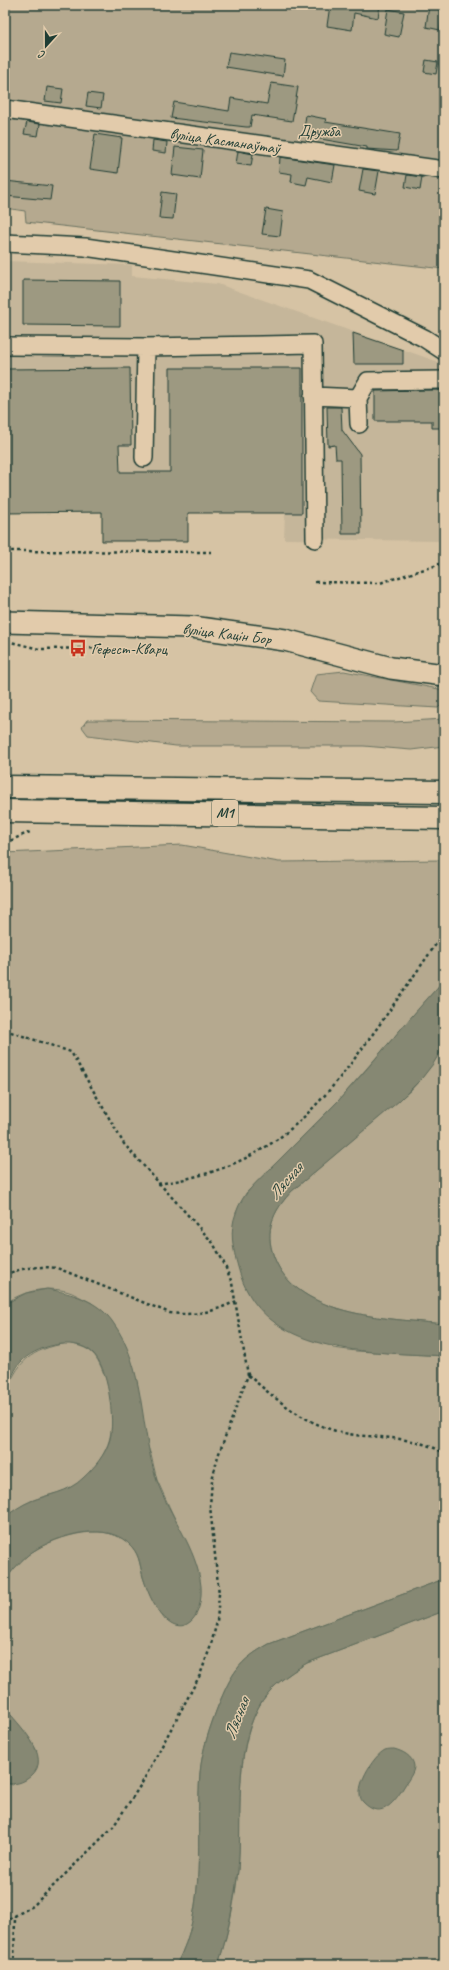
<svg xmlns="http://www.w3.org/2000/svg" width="449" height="1970" font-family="Caveat,sans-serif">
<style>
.built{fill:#c5b69a}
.green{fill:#b5a98f;stroke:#6a7362}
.water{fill:#868873;stroke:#5d6a5a}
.building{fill:#9d9981;stroke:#1f3d34}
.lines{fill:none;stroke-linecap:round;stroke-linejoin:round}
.minor-casing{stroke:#1f3d34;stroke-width:20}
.major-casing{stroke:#1f3d34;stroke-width:24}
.highway-casing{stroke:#1f3d34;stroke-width:25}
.path{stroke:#1f3d34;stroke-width:2.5;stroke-dasharray:3 3;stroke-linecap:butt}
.minor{stroke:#e2cbab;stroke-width:17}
.major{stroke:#e2cbab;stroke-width:21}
.highway{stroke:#e2cbab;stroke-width:22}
.labels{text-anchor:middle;stroke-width:3;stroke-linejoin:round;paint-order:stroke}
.shield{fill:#e2cbab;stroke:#5a6858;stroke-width:1}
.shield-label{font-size:15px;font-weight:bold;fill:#1f3d34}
.park-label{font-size:16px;fill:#264239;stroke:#e2cbab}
.street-label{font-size:16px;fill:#1f3d34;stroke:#e2cbab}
.poi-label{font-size:16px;fill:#1f3d34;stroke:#e2cbab;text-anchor:start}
.water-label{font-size:17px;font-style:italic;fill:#29443a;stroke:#e2cbab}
</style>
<rect width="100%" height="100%" fill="#d6c3a4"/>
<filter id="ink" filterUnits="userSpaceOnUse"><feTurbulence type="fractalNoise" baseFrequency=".025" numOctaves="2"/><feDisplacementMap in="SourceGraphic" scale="8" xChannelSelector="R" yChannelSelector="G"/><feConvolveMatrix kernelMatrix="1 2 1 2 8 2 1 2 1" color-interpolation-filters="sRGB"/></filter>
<g filter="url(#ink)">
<!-- built -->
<path class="built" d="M5 261 132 265V276L218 284 444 364V541L284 539 285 513H9L10 532H5Z"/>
<!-- green -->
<path class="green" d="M5 5H444V269L26 222 25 211 5 208Z
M344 671 444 690V702L438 708 318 701 310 692 316 674Z
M444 719V746L411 750 364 746H176L88 735 82 727 87 720 394 722Z
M182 845 279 862 444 860V980L339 1100 246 1193 236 1213 333 1348 356 1351 444 1356V1579L269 1644C238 1661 232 1673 218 1706 210 1727 202 1750 200 1773 195 1836 208 1907 176 1965H5V1783L13 1785 37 1751 30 1739 5 1708V1580C13 1570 21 1559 32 1552 58 1535 112 1519 133 1548 140 1557 140 1567 143 1577 148 1593 155 1606 165 1620L195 1563 157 1480 151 1455 92 1303C85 1300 79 1296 72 1293 51 1285 23 1290 5 1304V853Z
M444 1046V1324C388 1318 291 1318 272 1251 265 1226 276 1208 292 1191L410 1091 422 1078Z
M67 1343C94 1348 96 1354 106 1379 112 1396 114 1420 110 1437 106 1457 85 1482 66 1490 55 1495 42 1496 31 1501 22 1505 14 1512 5 1517V1396C17 1361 30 1350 67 1343Z
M444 1611V1965H218C228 1934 235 1902 238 1870 242 1819 234 1755 258 1708 268 1688 288 1674 307 1663Z"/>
<!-- water -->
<path class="water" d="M444 980V1046L433 1064 422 1078 399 1101 292 1191C276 1208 265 1226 272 1251 291 1318 388 1318 444 1324V1356C371 1351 261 1358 238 1267 233 1249 229 1231 236 1213 242 1193 261 1178 276 1163 297 1142 318 1122 339 1100 375 1061 408 1019 444 980Z
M47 1289C71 1293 97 1300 112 1321 146 1367 139 1428 157 1481 169 1515 197 1548 201 1586 202 1599 199 1618 187 1624 182 1627 176 1626 171 1623 156 1614 148 1593 143 1577 140 1566 140 1556 132 1547 108 1519 58 1535 32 1552 21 1560 13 1570 5 1580V1517C13 1511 21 1505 31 1501 48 1494 68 1493 83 1478 94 1468 106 1454 110 1439 115 1420 108 1365 92 1352 73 1336 35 1346 20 1363 12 1373 9 1385 5 1396V1304L26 1293Z
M444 1579V1611L307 1663C288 1674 268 1688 258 1708 233 1756 243 1817 238 1870 234 1902 228 1934 218 1965H176C208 1907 195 1836 200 1773 202 1750 210 1727 218 1706 232 1673 238 1661 269 1644Z
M5 1708C17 1723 54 1757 31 1776 23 1783 15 1785 5 1783Z
M394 1749C402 1751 413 1756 414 1766 414 1773 408 1780 405 1785 396 1800 382 1822 363 1802 352 1790 373 1756 385 1750 388 1749 392 1749 394 1749Z"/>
<!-- building -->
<path class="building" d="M330 5H380L378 18 354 13 352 30 327 26Z
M429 5 444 6 440 30 426 27Z
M388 9 404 12 399 37 384 34Z
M229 52 285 60 283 76 226 67Z
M426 60 438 62 436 74 424 72Z
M271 83 298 87 292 121 252 115 250 127H246L171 118 174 102 229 111 231 98 267 104Z
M47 87 63 89 61 103 45 101Z
M88 93 103 95 101 108 86 106Z
M306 115 326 119 325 122 400 134 397 151 367 149V147L303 136Z
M27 122 40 124 38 136 24 134Z
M95 134 122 138 118 173 90 169Z
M153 140 167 142 166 153 152 151Z
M175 147 203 150 200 179 172 175Z
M238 151 253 154 251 166 236 164Z
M280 157 335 165 332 182 308 177 306 185 291 182 292 174 279 172Z
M363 169 379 171 375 194 359 191Z
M407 175 422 177 420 190 405 187Z
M5 181 52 186 50 200 5 196Z
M162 192 176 194 173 219 159 218Z
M266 209 283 212 280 236 262 234Z
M23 280 120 281V326L23 325Z
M353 333 403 350V364H354Z
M130 368 131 445H119L120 472H170V368H302V513H188V541H102V512L5 513V369Z
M423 390H444V428H432V421H375V391Z
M327 407H341L342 430 360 454 361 534H342L341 459H336L335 445 328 446Z"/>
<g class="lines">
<!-- minor casing -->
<g class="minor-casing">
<path id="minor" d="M5 109 444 170
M5 243 85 247 309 280 424 338 444 351
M5 346 146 347 144 458
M146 347 313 344 315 539
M313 396 358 398 368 381 442 380
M358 398 359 424"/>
</g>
<!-- major casing -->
<g class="major-casing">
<path id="major" d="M5 622 192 627 285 640 391 668 444 675"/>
</g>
<!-- highway casing -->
<g class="highway-casing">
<path id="highway" d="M5 787 444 792
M5 811 444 818"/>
</g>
<!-- path -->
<path class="path" d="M5 551 211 552
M315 582 380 583 444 563
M7 641 39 649 101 648
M5 843 32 831
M5 1030 71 1052 124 1144 213 1243 223 1261 232 1283 248 1375 218 1456 212 1480 210 1506 219 1594 217 1622 210 1648 200 1675 142 1783 113 1827 33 1906 5 1921
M158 1184C204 1177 241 1165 279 1138 322 1106 354 1060 385 1017 404 989 425 961 444 932
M5 1275C22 1267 39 1266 57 1268L170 1313C195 1316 214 1312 236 1301
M248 1375C280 1403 311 1429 355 1435 385 1438 417 1437 444 1453
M14 1965 15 1916"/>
<!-- minor -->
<use href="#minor" class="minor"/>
<!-- major -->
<use href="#major" class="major"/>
<!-- highway -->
<use href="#highway" class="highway"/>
</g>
</g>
<!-- icons -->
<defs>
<g id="bus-bare" transform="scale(1.38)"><path d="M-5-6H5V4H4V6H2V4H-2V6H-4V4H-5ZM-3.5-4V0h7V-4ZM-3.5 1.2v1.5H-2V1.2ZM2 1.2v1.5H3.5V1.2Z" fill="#c8321e" stroke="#e2cbab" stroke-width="2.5" paint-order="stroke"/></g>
</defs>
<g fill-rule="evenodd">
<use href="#bus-bare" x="78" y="648"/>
</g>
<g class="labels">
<!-- shield labels -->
<rect class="shield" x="212" y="800" width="26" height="26" rx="3"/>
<g class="shield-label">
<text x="225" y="818">М1</text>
</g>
<!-- park labels -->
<g class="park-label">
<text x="319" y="136">Дружба</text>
</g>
<!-- street labels -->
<g class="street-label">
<text transform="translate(225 140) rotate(8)" y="6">вуліца Касманаўтаў</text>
<text transform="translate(227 633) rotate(7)" y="6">вуліца Кацін Бор</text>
</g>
<!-- poi labels -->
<g class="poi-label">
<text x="91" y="654">Гефест-Кварц</text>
</g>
<!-- water labels -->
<g class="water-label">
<text transform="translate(285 1181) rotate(-49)" y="6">Лясная</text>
<text transform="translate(236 1718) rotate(-68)" y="6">Лясная</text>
</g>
</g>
<!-- margin -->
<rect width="449" height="1970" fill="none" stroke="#e2cbab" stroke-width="20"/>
<rect x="10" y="10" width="429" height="1950" fill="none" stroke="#1f3d34" stroke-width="1.5" filter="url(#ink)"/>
<!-- north arrow -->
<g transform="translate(46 46) rotate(201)" stroke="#e2cbab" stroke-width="3" paint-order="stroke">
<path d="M0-3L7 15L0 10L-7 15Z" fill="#1f3d34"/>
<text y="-6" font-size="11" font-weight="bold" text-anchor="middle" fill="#1f3d34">С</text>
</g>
</svg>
